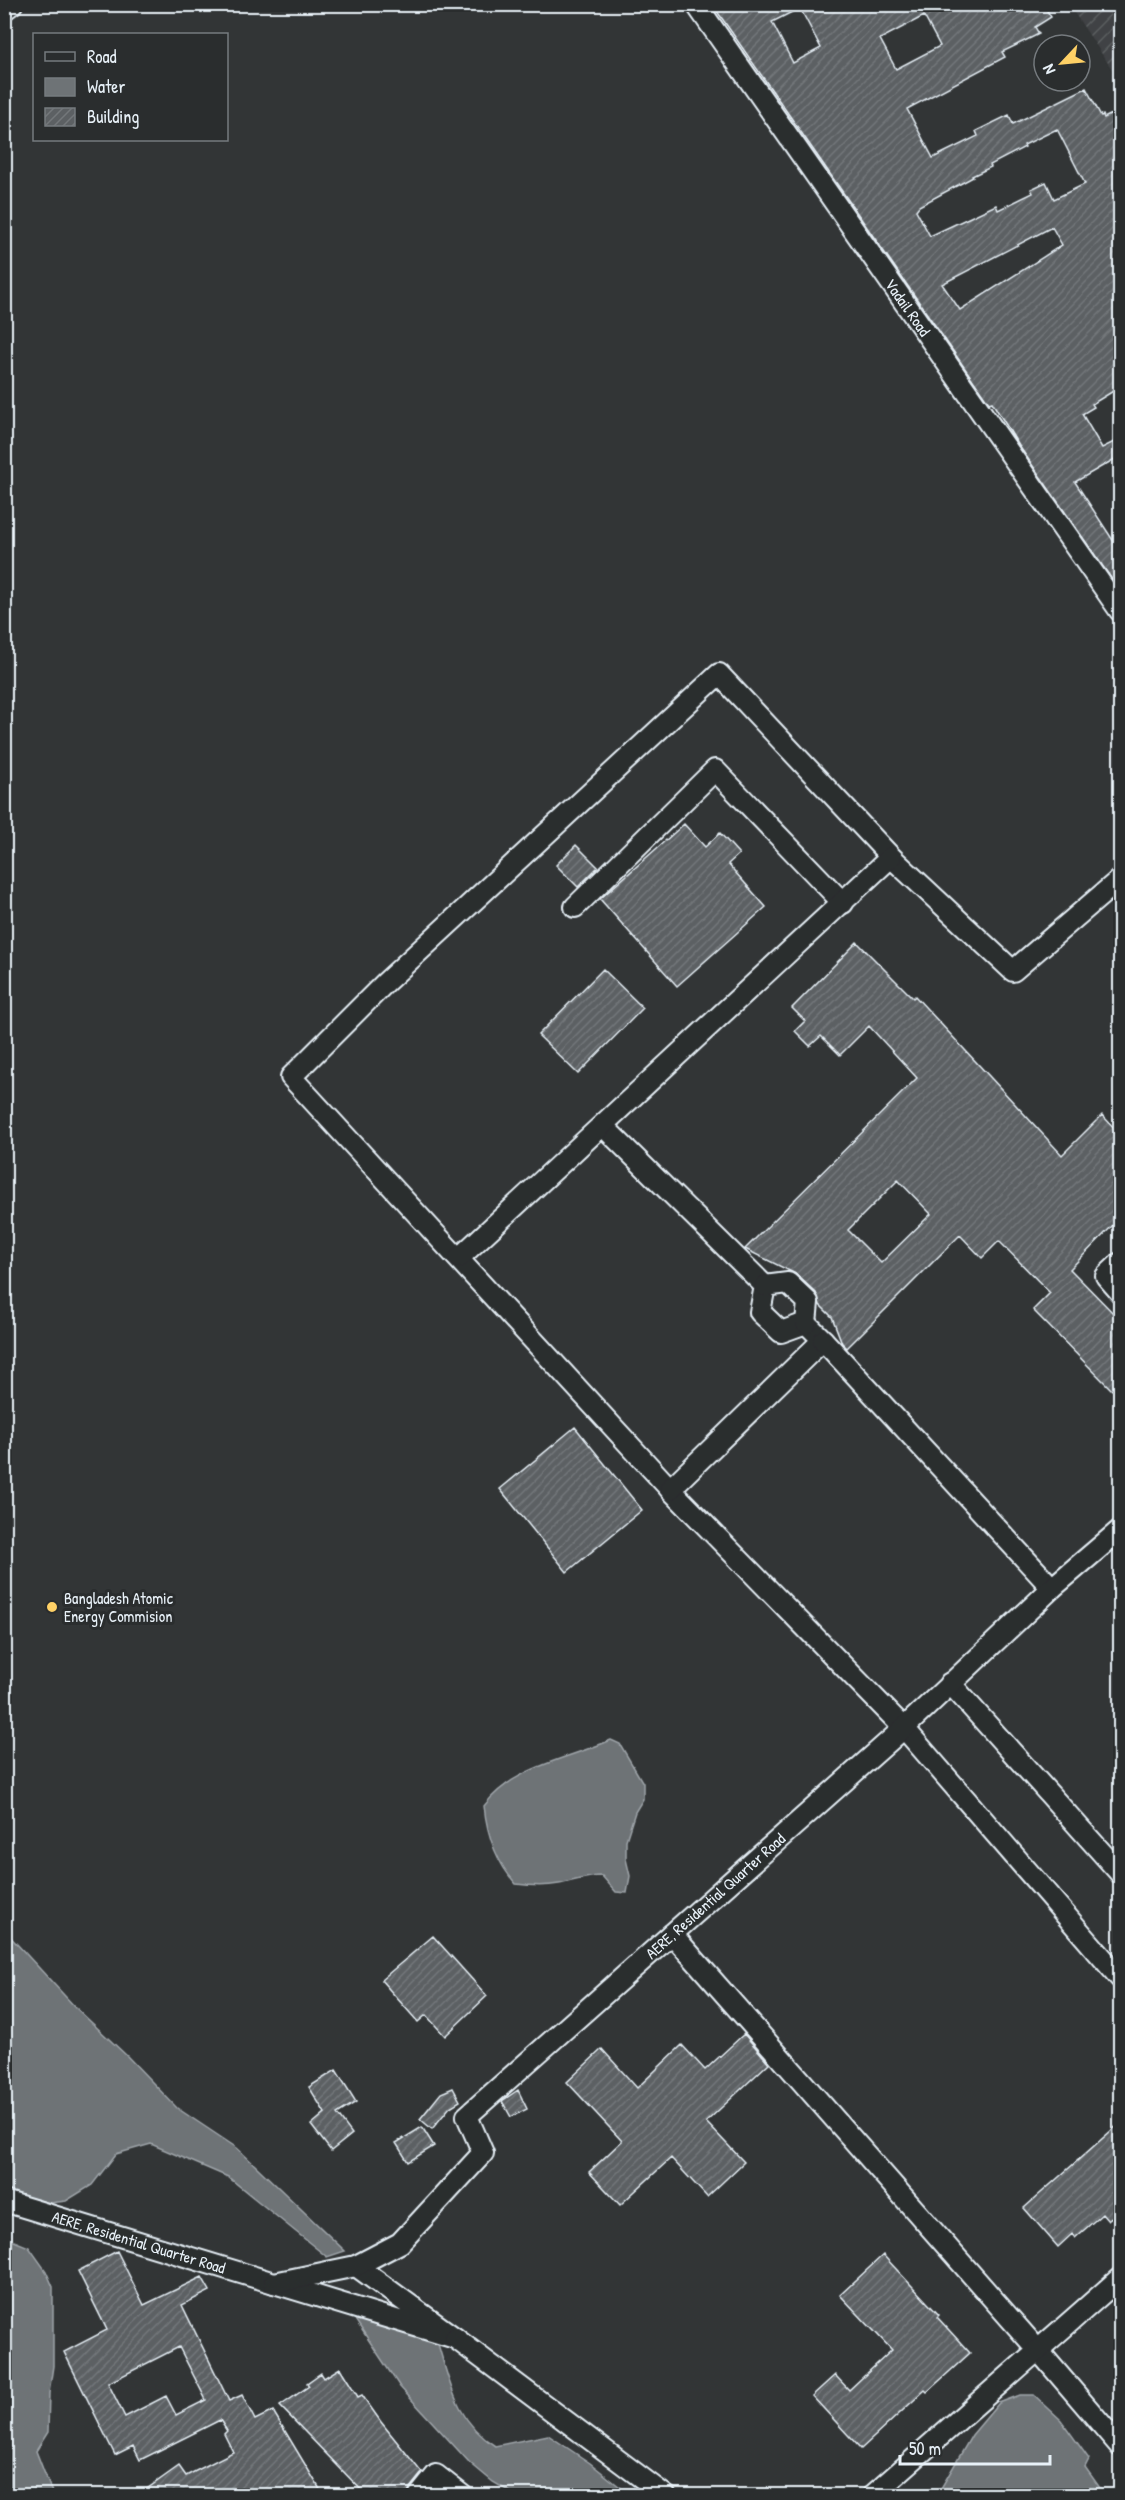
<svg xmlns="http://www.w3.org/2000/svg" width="1125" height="2500" font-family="'Patrick Hand',sans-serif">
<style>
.industrial{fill:url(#industrial-furrows)}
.water{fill:#6e7376;stroke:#9fa5aa;stroke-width:1.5}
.building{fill:url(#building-hatch);stroke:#e8f1f8;stroke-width:1.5;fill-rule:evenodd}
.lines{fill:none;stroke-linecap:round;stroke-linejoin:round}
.minor-casing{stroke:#e8f1f8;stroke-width:24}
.minor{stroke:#2a2d2e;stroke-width:20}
.poi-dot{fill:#ffd166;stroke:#2a2d2e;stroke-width:2}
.labels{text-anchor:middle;stroke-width:6;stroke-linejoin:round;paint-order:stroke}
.street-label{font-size:16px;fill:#e8f1f8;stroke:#2a2d2e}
.poi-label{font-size:16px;fill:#e8f1f8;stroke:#2a2d2e;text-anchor:start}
</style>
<defs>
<pattern id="industrial-furrows" width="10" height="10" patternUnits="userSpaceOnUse" patternTransform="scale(1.5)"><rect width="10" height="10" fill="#3f4244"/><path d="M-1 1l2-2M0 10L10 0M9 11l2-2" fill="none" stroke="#5b5e60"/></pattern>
<pattern id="building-hatch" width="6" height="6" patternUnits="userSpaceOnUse" patternTransform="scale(1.5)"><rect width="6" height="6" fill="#5c6063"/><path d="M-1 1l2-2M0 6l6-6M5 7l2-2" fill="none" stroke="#73777a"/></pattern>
</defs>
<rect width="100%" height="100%" fill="#323536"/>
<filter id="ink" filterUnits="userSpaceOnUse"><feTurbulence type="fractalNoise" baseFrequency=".0167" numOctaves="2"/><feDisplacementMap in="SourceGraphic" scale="12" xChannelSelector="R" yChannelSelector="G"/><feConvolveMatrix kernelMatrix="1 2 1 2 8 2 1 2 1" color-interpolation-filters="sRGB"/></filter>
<g filter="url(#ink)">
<!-- industrial -->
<path class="industrial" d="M1069 5H1120V81Z"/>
<!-- water -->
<path class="water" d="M611 1740 620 1744 643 1783V1799L635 1812 626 1840V1859L630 1876 627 1893 616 1892 602 1876C586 1876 574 1881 559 1884 544 1887 530 1886 516 1884 496 1862 487 1834 484 1806 514 1766 568 1759 611 1740Z
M4 1930 75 2007 127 2056 177 2108 237 2148 345 2251 327 2257 228 2177 151 2144 116 2154 92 2185 66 2201 50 2203 5 2191Z
M4 2237 29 2247 46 2271 53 2287V2366L49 2393 48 2432 36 2451 53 2495H5Z
M354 2318 437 2341C451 2385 455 2420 495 2446L548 2435 590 2463 630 2495H515L493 2482 469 2462 400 2387Z
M1020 2395H1034L1061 2420 1089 2459 1085 2467 1105 2495H937L972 2435 999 2403Z"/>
<!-- building -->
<path class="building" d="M712 4H1043L1051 17 1035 27 1039 34 1002 52 1005 57 907 109 933 158 978 136 976 131 1009 115 1013 124 1086 88 1101 116 1103 115 1104 118 1120 110V387L1092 404 1094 407 1082 414 1102 448 1120 439V456L1075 482 1120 551V591L1019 446 992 402 989 403ZM800 8 821 48 793 63 772 22ZM924 16 940 46 896 69 880 39ZM1057 129 1085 184 1054 199 1046 182 1031 189 1033 193 998 210 996 205 930 236 916 210 919 206 973 177 972 176 991 167 990 165 1025 147 1024 145ZM1052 227 1062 245 960 310 942 284Z
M684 824 705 847 720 833 739 854 728 864 766 907 677 986 600 899Z
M576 845 598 867 578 887 556 865Z
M857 942 913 998 915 996 1062 1155 1102 1115 1120 1134V1218L1070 1269 1120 1320V1382L1112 1390 1033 1310 1050 1293 999 1241 982 1258 960 1235 847 1348 842 1343 832 1317 820 1305 816 1293 796 1274 745 1249 917 1078 869 1026 840 1055 821 1036 810 1046 795 1031 805 1021 792 1008ZM898 1180 931 1214 881 1263 848 1230Z
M603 969 643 1008 578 1074 538 1035Z
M575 1427 642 1510 567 1572 500 1489Z
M433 1936 487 1996 445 2036 426 2015 418 2022 381 1980Z
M744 2034 769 2063 706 2122 744 2162 707 2197 671 2158 620 2205 589 2172 622 2141 567 2082 602 2049 637 2088 682 2045 705 2070Z
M336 2070 356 2102 337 2114 352 2134 331 2151 311 2125 325 2113 309 2087Z
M453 2088 460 2101 450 2107 432 2129 420 2119 441 2093Z
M518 2090 527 2109 511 2117 502 2101Z
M1120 2123V2210L1108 2221 1102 2214 1075 2238 1072 2234 1058 2247 1024 2208Z
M422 2127 434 2146 408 2162 396 2143Z
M117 2251 144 2305 202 2277 210 2291 182 2305 229 2401 242 2395 255 2420 273 2411 324 2496H137L179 2466 186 2476 233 2452 224 2434 227 2431 220 2420 140 2460 133 2446 115 2455 64 2352 107 2330 78 2271ZM179 2347 206 2400 176 2415 166 2396 125 2417 108 2383Z
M883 2255 939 2315 937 2317 970 2353 927 2392 925 2390 861 2449 812 2396 835 2375 849 2390 892 2350 840 2295Z
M340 2368 358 2397 362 2395 381 2422 422 2473 410 2488 407 2496H367L280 2406 309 2386 307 2383 321 2373 324 2378Z"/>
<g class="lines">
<!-- minor casing -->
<g class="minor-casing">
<g id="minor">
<path id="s1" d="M696 4 1120 611"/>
<path d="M4 10 12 4"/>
<path d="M1120 879 1013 971 891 857 719 674 386 982 291 1077 670 1489 904 1728 1120 1978"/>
<path d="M575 907 715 770 843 903"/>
<path d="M603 1126 765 1286 760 1312 781 1332 806 1323 823 1340 670 1489"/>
<path d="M459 1258 891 857"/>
<path d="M1120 1263 1106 1276 1120 1292"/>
<path d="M765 1286 788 1283 808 1302 806 1323"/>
<path d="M823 1340 1052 1588"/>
<path d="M950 1683 1120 1873"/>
<path d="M672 1934 1037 2349 1120 2446"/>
<path id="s2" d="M4 2201 455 2338 356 2266"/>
<path id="s3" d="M274 2283 356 2266 400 2243 483 2153 467 2116 904 1728 1052 1588 1120 1530"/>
<path d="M455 2338 666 2496"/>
<path d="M419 2496 436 2475 463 2496"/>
<path d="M872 2496 1120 2278"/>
</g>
</g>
<!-- minor -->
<use href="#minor" class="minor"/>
</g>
</g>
<!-- markers -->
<circle class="poi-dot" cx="52" cy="1607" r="6"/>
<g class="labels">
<!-- street labels -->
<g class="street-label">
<text dy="6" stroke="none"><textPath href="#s1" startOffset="370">Vadail Road</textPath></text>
<text dy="6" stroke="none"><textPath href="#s3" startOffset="628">AERE, Residential Quarter Road</textPath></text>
<text dy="6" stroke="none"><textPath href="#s2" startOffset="141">AERE, Residential Quarter Road</textPath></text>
</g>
<!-- poi labels -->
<g class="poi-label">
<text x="64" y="1604">Bangladesh Atomic<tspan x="64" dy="18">Energy Commision</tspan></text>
</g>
</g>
<!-- margin -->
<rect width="1125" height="2500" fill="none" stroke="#2a2d2e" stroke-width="24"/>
<rect x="12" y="12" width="1101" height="2476" fill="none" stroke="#e8f1f8" stroke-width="2" filter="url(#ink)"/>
<!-- legend -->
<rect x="33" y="33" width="195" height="108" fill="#2a2d2e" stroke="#767b7f" stroke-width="1.5"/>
<rect x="45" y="52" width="30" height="9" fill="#2a2d2e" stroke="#767b7f" stroke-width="1.5"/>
<text x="87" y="63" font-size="18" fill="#e8f1f8">Road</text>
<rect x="45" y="78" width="30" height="18" fill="#6e7376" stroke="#767b7f" stroke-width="1.5"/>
<text x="87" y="93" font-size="18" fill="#e8f1f8">Water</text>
<rect x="45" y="108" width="30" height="18" fill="url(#building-hatch)" stroke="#767b7f" stroke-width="1.5"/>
<text x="87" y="123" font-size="18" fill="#e8f1f8">Building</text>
<!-- north arrow -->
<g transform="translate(1062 63) rotate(244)"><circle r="28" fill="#2a2d2e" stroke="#767b7f" stroke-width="1.5"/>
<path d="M0-4.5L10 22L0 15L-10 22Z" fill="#ffd166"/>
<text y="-9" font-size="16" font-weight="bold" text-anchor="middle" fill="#e8f1f8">N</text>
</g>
<!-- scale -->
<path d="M900 2455v9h150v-9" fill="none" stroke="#e8f1f8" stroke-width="3"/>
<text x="909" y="2455" font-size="18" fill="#e8f1f8" stroke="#2a2d2e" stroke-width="4.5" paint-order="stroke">50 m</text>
</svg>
